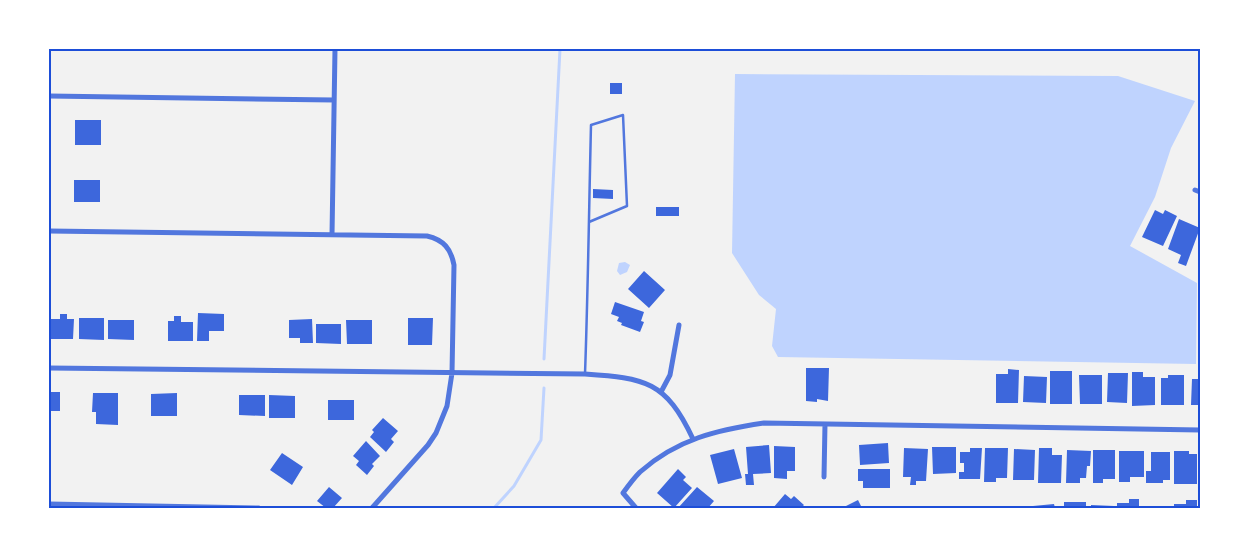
<svg xmlns="http://www.w3.org/2000/svg" width="1249" height="557" font-family="Ubuntu,sans-serif">
<style>
.water{fill:#bfd3fe}
.lines{fill:none;stroke-linecap:round;stroke-linejoin:round}
.stream{stroke:#bfd3fe;stroke-width:3}
.building{fill:#3d67dc}
.service{stroke:#5277de;stroke-width:2.5}
.minor{stroke:#5277de;stroke-width:5}
.neatline{fill:none;stroke:#1d4ed8;stroke-width:2}
</style>
<rect width="100%" height="100%" fill="#f2f2f2"/>
<!-- water -->
<path class="water" d="M735 74 1118 76 1195 101 1171 148 1155 197 1130 246 1197 283 1196 364 778 357 772 346 776 309 759 295 732 253Z
M625 262 630 265 627 272 620 275 617 271 619 263Z"/>
<g class="lines">
<!-- stream -->
<path class="stream" d="M544 359 560 49
M494 508 514 486 541 440 544 388"/>
</g>
<!-- building -->
<path class="building" d="M610 83H622V94H610Z
M75 120H101V145H75Z
M74 180H100V202H74Z
M593 189 613 190V199L593 198Z
M656 207H679V216H656Z
M1155 210 1163 214 1165 210 1177 216 1163 246 1142 237Z
M1179 219 1200 228 1186 266 1178 263 1181 255 1168 249Z
M644 271 665 290 649 308 628 289Z
M615 302 644 312 641 321 644 322 640 332 621 325 622 323 617 321 619 317 611 314Z
M198 313 224 314V331H209V341H197Z
M60 314H67V319H74L73 339H49V319H60Z
M174 316H181V322H193V341H168V321H174Z
M79 318H104V340L79 339Z
M408 318H433L432 345H408Z
M312 319 313 343H300V338H289V320Z
M108 320H134V340L108 339Z
M346 320H372V344H347Z
M316 324H341V344L316 343Z
M806 368H829L828 401 817 399V402L806 401Z
M1008 369 1019 370 1018 403H996V374H1008Z
M1050 371H1072V404H1050Z
M1132 372H1143V377H1155V405L1132 406Z
M1108 373H1128L1127 403 1107 402Z
M1079 375H1102V404H1080Z
M1168 375H1184V405H1161V378H1168Z
M1024 376 1047 377 1046 403 1023 402Z
M1192 379H1200V405H1191Z
M49 392H60V411H49Z
M93 393H118V425L96 424V412H92Z
M177 393V416H151V394Z
M239 395H265V416L239 415Z
M269 395 295 396V418H269Z
M328 400H354V420H328Z
M383 418 398 431 391 439 394 442 386 452 370 437 374 432 372 430Z
M366 441 380 456 372 464 374 466 367 475 356 465 359 461 353 456Z
M888 443 889 463 860 465 859 445Z
M769 445 771 473 753 474 754 485H746L745 474H748L746 447Z
M774 446 795 447V471H787V479L774 478Z
M932 447H956V473L933 474Z
M904 448 928 449 926 481H916V485H910L911 477H903Z
M970 448H982L980 479H959V472H964V463H960V452H970Z
M985 448H1008L1007 478H996V482H984Z
M1039 448H1052V455H1062L1061 483H1038Z
M734 449 742 478 718 484 710 455Z
M1014 449 1035 450 1034 480H1013Z
M1067 450 1091 451 1090 466H1087L1086 478H1080V483H1066Z
M1093 450H1115V479H1103V483H1093Z
M1119 451H1144V477H1130V482H1119Z
M1174 451H1189V454H1197V484H1174Z
M1151 452H1170V480H1163V483H1146V471H1151Z
M282 453 303 467 292 485 270 470Z
M678 469 686 477 683 480 692 488 674 508 657 493Z
M858 469H890V488H863V481H858Z
M329 487 342 498 333 508H326L317 501Z
M697 487 714 501 708 508H678Z
M785 494 791 499 794 496 804 505 801 508H773Z
M1129 499H1139V508H1117V503H1129Z
M858 500 862 508H842Z
M1186 500H1197V508H1174V504H1186Z
M1064 502H1086V508H1064Z
M1054 504 1055 508H1033V506Z
M1091 505 1114 506V508H1091Z
M1146 506 1170 507V508H1146Z"/>
<g class="lines">
<!-- service -->
<path class="service" d="M585 374C588 291 589 208 591 125L623 115 627 206 589 222"/>
<!-- minor -->
<path class="minor" d="M49 96 334 100
M1195 190 1200 192
M49 231 427 236C444 240 451 249 454 265L452 373 447 406 436 433 428 445 372 508
M332 235 335 49
M49 368 585 374C645 378 666 381 693 439
M661 392 670 375 679 325
M824 477 825 424
M49 504 259 508
M636 508 623 493C628 486 634 478 640 472 677 439 717 430 764 423L1200 430"/>
</g>
<!-- border -->
<rect width="1249" height="557" fill="none" stroke="#ffffff" stroke-width="100"/>
<rect x="50" y="50" width="1149" height="457" class="neatline"/>
</svg>
